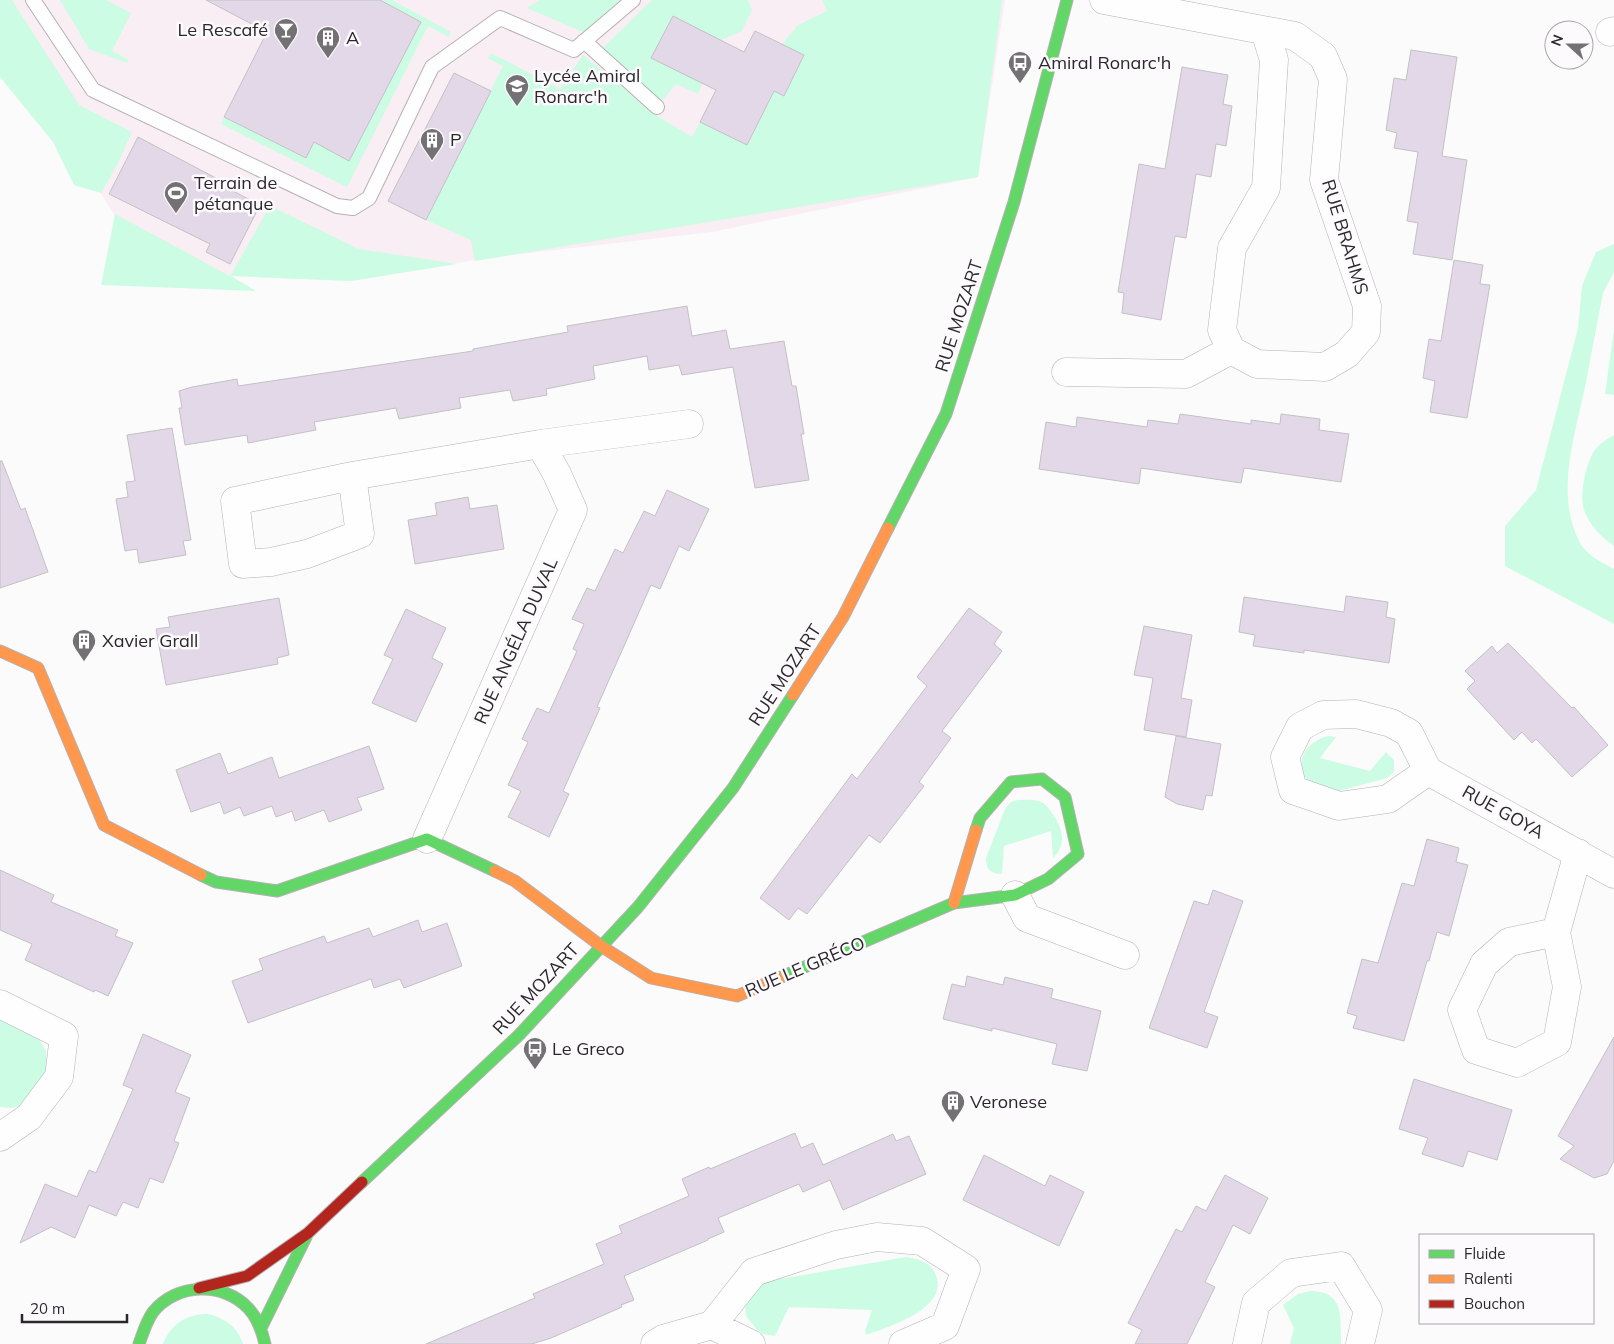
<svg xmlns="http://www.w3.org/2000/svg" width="1614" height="1344" font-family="Mulish,sans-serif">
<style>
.education{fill:#f9eef4}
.green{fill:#ccfce4}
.building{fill:#e3d8e7;stroke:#c3c1c4}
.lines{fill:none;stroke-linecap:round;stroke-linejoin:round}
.lane-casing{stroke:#b4b2b4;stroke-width:16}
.street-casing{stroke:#b4b2b4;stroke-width:29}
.fast-casing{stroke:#b4b2b4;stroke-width:13}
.slow-casing{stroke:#b4b2b4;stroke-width:13}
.jam-casing{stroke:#b4b2b4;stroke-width:13}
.lane{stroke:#fffeff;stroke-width:14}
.street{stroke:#fffeff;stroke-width:28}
.fast{stroke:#63d668;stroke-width:11}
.slow{stroke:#ff974d;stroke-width:11}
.jam{stroke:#b3261e;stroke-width:11}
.labels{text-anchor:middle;stroke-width:5;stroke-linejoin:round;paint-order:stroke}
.poi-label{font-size:18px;fill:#2b272c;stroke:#fcfafd;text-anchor:start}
.street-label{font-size:18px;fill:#2b272c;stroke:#fcfafd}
</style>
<rect width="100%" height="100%" fill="#fcfbfc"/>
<!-- education -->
<path class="education" d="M0 0H1005L978 177 712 232 487 258 351 281 152 273 0 37Z"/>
<!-- green -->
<path class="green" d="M0 0H12L79 105 132 132 117 165 101 193 74 185 53 142 0 77Z
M60 0H106L131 13 112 51 129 60 127 63 89 49Z
M383 0H392L451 32 449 37 428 26 347 187 221 124 224 117 306 158 314 142 349 160 421 22 382 1Z
M540 0H620L583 32 527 8Z
M652 0H748L752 10 742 31 721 40 673 16 651 58 703 83 698 94 676 84 661 102 603 48Z
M822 0H1002L978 177 475 261 471 240 426 220 503 66 488 58 491 53 560 89 583 55 620 85 652 113 692 137 700 122 747 145 774 91 784 96 804 56 782 44 798 25 827 11Z
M270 206 359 249 457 264 351 281 231 276 256 291 101 285 115 214 230 276Z
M1614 244V272L1603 293C1597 324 1591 355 1585 387 1575 435 1555 493 1579 541 1586 555 1601 562 1614 569V624L1505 566V526L1536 490 1578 328 1582 286 1596 252Z
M1614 330V395L1605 394Z
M1614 435V546C1601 537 1590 526 1584 510 1579 496 1586 461 1595 450 1600 443 1607 439 1614 435Z
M1328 736 1336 737 1320 758 1370 771 1386 752 1394 760V772L1387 778 1332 793 1307 780C1294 760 1306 742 1328 736Z
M1018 800C1025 800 1035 799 1041 802 1046 804 1049 809 1052 813 1062 827 1068 844 1053 858L1051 831 1004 846 1002 874C990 874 986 869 986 858L1005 809 1011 802Z
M0 1017 38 1038 46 1051 48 1072 24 1105 11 1108 0 1107Z
M906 1257C918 1259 929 1261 935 1273 952 1308 888 1327 866 1335L865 1331 872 1310 789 1307 775 1336 763 1334 757 1330 746 1316 745 1305 757 1283Z
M1310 1291C1346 1291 1340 1319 1341 1344H1290L1294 1328 1283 1305 1298 1294Z
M208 1314C225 1318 238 1327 243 1344H163C171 1324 186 1314 208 1314Z"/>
<!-- building -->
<path class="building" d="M206 0H380L421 22 349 161 314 142 306 158 224 117 267 32Z
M673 16 744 52 755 31 804 55 784 96 774 91 747 145 700 122 716 90 651 58Z
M1411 50 1457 57 1442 156 1467 160 1452 260 1413 254 1418 223 1407 221 1418 152 1394 148 1397 133 1386 130 1394 78 1406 80Z
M1182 67 1228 75 1223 104 1232 106 1226 146 1216 144 1211 177 1196 174 1186 238 1175 236 1161 320 1122 313 1124 293 1118 292 1139 164 1165 169Z
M454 73 491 91 426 220 388 201Z
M138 137 231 186 229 189 260 205 230 264 206 252 210 244 109 194Z
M1454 260 1483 265 1480 284 1490 285 1467 418 1430 412 1435 381 1423 378 1429 339 1441 341Z
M687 306 692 336 726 330 730 349 784 341 792 386H796L804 434H801L809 480 755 488 733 367 682 375 679 365 649 370 647 356 593 366 595 379 546 389 547 395 513 401 510 390 459 398 461 408 399 419 396 408 314 422 316 430 248 443 247 435 185 445 179 408H182L179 391 192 387 237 379 238 386 473 351V349L568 332 567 326Z
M1180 414 1251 424V420L1280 424 1281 414 1320 419 1319 430 1349 434 1341 482 1244 468 1241 483 1141 468 1139 484 1039 469 1046 422 1076 427 1077 417 1147 427 1148 420 1178 424Z
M172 428 191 540 183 541 186 555 139 563 137 549 125 551 116 499 128 497 126 482 135 481 127 435Z
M0 461H2L21 510 25 508 48 572 0 588Z
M667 490 709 509 689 551 679 546 660 589 651 585 597 707 600 708 563 791 569 794 549 837 508 817 521 791 508 785 528 742 522 739 537 708 549 713 577 651 573 649 584 624 572 619 587 588 595 591 615 549 623 553 644 511 655 516Z
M468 497 470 509 497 505 504 549 415 564 408 520 437 515 435 503Z
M1346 596 1388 602 1386 617 1395 619 1389 663 1304 650V653L1253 646 1255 635 1239 632 1244 597 1344 612Z
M279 598 289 655 277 658 278 664 166 685 156 629 170 627 168 617Z
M969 608 1002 632 994 644 1002 651 942 731 951 738 919 782 924 786 880 843 869 835 807 914 798 908 789 920 760 898 852 774 857 779 927 686 917 677Z
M406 609 446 628 432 658 443 664 416 722 372 703 393 659 384 655Z
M1144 626 1192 635 1181 698 1192 700 1186 737 1144 730 1153 678 1134 675Z
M1508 643 1572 708 1574 707 1608 745 1572 777 1536 739 1532 743 1522 732 1514 740 1467 689 1475 681 1465 671 1492 646 1497 653Z
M1176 736 1221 744 1212 796 1206 795 1203 810 1177 804 1165 797Z
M369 746 384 789 357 798 362 810 329 822 324 810 295 821 292 811 276 817 272 806 244 816 240 807 224 814 220 802 191 812 176 770 220 753 228 774 272 757 279 778Z
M1427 839 1459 848 1456 862 1468 865 1449 936 1437 932 1429 961H1427L1404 1041 1353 1028 1357 1016 1347 1013 1362 959 1378 963 1402 883 1414 886Z
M0 870 54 895 51 902 118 930 115 936 133 943 108 996 95 990 94 992 25 960 32 944 0 930Z
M1213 890 1243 901 1204 1012 1218 1017 1207 1048 1149 1028 1194 901 1208 905Z
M418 920 422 932 447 923 462 966 404 988 400 979 374 988 371 979 248 1023 232 981 263 970 259 959 324 936 327 943 369 928 373 937Z
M967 976 1003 985 1005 977 1053 989 1051 998 1101 1011 1087 1071 1052 1064 1057 1044 992 1028V1031L943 1019 952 984 965 987Z
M143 1034 191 1055 175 1092 190 1098 174 1141 179 1143 163 1183 150 1178 138 1208 123 1202 116 1216 89 1205 75 1238 51 1227 20 1243 45 1184 77 1197 89 1170 96 1173 133 1089 123 1085Z
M1614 1037V1161L1607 1174 1594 1178 1560 1159 1574 1146 1558 1136Z
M1414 1079 1512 1110 1497 1160 1468 1151 1463 1167 1422 1154 1428 1138 1399 1129Z
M795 1133 801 1148 813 1143 823 1165 893 1134 896 1141 909 1136 926 1174 843 1210 830 1180 803 1192 799 1184 718 1218 724 1232 708 1239V1240L624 1276 634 1300 621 1305 622 1307 551 1338 532 1344H426L535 1298 533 1294 604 1264 596 1244 622 1233 619 1226 689 1196 682 1179 709 1167 710 1169Z
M984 1155 1045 1186 1050 1175 1084 1192 1059 1246 963 1200Z
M1225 1175 1268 1198 1250 1234 1233 1225 1205 1282 1215 1287 1187 1344H1135L1142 1330 1128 1323 1176 1229 1182 1232 1196 1206 1206 1211Z"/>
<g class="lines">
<!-- lane casing -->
<g class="lane-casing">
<path id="lane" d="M33 0 93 90 337 206 353 208 369 198 432 67 500 18 574 50 633 0
M584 41 657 107"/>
</g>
<!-- street casing -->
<g class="street-casing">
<path id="street" d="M1104 0 1295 36 1323 56 1333 79 1324 180 1367 306 1366 332 1347 354 1325 367 1257 364 1231 350 1222 330 1232 248 1266 188 1274 60 1265 31
M1610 32 1614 31
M1066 372 1186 374 1231 350
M540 444 689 424
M352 476 235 501 243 564 271 562 307 554 360 534 352 476 540 444 557 474 573 510 427 839
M1428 771 1388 799 1339 806 1293 790 1285 757 1300 727 1323 715 1356 714 1391 723 1409 733 1428 771 1614 874
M1015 895 1027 918 1125 955
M1556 932 1509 942 1484 964 1462 1010 1476 1050 1517 1063 1557 1042 1567 987 1556 932 1578 853
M0 1004 64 1036 59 1077 29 1117 0 1137
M712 1325 751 1344
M655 1344 663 1339 712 1325 754 1272 836 1245 877 1237 922 1241 966 1269 945 1326 903 1344
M1247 1344 1256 1303 1291 1273 1341 1266 1368 1310 1360 1344"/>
</g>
<!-- fast casing -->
<g class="fast-casing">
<path id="fast" d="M888 528 946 414 1014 202 1067 0
M201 875 216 882 277 891 427 839 495 871
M779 978 954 903 1015 895 1048 879 1078 854 1065 797 1042 779 1011 782 980 818 976 830
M362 1182 519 1035 638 907 733 788 793 695
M261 1328 306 1237
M139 1344C143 1333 146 1322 153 1312 176 1283 224 1281 249 1309 258 1319 262 1331 265 1344"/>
</g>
<!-- slow casing -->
<g class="slow-casing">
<path id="slow" d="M0 651 38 668 104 825 201 875
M793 695 843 617 888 528
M495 871 515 881 601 946 651 978 737 996 779 978
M954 903 976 830"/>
</g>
<!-- jam casing -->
<g class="jam-casing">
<path id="jam" d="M199 1288 247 1276 308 1233 362 1182"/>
</g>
<!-- lane -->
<use href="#lane" class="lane"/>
<!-- street -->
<use href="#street" class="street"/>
<!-- fast -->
<use href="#fast" class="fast"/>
<!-- slow -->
<use href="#slow" class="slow"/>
<!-- jam -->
<use href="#jam" class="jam"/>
</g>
<!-- icons -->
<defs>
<g id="bar-pin" transform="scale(1.25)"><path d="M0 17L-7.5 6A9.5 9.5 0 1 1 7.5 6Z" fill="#747175" stroke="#fcfafd"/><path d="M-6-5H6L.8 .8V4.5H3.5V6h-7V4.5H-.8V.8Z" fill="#fff"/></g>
<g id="building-pin" transform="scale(1.25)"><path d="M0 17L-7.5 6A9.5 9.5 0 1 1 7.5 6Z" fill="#747175" stroke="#fcfafd"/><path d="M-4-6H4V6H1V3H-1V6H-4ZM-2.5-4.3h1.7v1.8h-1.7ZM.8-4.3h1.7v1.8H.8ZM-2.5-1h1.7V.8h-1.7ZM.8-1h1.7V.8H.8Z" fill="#fff"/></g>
<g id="bus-pin" transform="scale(1.25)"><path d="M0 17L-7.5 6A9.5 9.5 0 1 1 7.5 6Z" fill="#747175" stroke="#fcfafd"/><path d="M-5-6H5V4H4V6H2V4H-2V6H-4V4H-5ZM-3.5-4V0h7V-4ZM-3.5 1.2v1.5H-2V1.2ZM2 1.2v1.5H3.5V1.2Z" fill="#fff"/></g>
<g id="school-pin" transform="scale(1.25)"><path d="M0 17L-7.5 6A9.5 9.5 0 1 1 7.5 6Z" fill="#747175" stroke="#fcfafd"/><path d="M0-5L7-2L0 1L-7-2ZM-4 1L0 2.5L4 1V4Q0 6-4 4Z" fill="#fff"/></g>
<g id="stadium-pin" transform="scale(1.25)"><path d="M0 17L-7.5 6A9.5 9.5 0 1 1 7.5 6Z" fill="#747175" stroke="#fcfafd"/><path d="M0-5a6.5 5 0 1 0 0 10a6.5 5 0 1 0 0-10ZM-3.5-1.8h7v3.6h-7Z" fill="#fff"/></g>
</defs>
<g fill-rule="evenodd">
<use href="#bar-pin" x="286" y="30"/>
<use href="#building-pin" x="328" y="38"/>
<use href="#bus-pin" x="1020" y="63"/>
<use href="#school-pin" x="517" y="86"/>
<use href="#building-pin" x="432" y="140"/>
<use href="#stadium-pin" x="176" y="193"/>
<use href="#building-pin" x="84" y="641"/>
<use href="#bus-pin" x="535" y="1049"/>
<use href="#building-pin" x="953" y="1102"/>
</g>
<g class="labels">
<!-- poi labels -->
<g class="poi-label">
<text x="268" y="36" text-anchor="end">Le Rescafé</text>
<text x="346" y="44">A</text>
<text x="1038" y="69">Amiral Ronarc'h</text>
<text x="534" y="82">Lycée Amiral<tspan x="534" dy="21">Ronarc'h</tspan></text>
<text x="450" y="146">P</text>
<text x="194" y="189">Terrain de<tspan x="194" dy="21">pétanque</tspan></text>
<text x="102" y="647">Xavier Grall</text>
<text x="552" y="1055">Le Greco</text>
<text x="970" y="1108">Veronese</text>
</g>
<!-- street labels -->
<g class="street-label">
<text transform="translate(1345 237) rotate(73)" y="6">RUE BRAHMS</text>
<text transform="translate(959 316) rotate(-72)" y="6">RUE MOZART</text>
<text transform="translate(516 641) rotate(-66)" y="6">RUE ANGÉLA DUVAL</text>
<text transform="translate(785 675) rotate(-57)" y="6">RUE MOZART</text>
<text transform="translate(1503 812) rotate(29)" y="6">RUE GOYA</text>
<text transform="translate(805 967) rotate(-23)" y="6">RUE LE GRÉCO</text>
<text transform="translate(536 989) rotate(-47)" y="6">RUE MOZART</text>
</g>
</g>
<!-- legend -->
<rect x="1419" y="1234" width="175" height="90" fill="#fcfafd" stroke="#a8a6a9"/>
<rect x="1429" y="1250" width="25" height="8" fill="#63d668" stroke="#a8a6a9"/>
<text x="1464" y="1259" font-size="15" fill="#2b272c">Fluide</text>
<rect x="1429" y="1275" width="25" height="8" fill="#ff974d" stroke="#a8a6a9"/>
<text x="1464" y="1284" font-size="15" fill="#2b272c">Ralenti</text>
<rect x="1429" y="1300" width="25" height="8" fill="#b3261e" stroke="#a8a6a9"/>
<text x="1464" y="1309" font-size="15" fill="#2b272c">Bouchon</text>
<!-- north arrow -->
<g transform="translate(1569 45) rotate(291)"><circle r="24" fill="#fcfafd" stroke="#a8a6a9"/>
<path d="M0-4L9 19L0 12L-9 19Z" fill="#747175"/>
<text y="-8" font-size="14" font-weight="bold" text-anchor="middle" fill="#2b272c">N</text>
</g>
<!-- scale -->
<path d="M22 1314v8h105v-8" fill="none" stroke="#2b272c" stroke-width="2.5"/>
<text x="30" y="1314" font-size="15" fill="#2b272c" stroke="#fcfafd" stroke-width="4" paint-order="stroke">20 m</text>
</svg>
